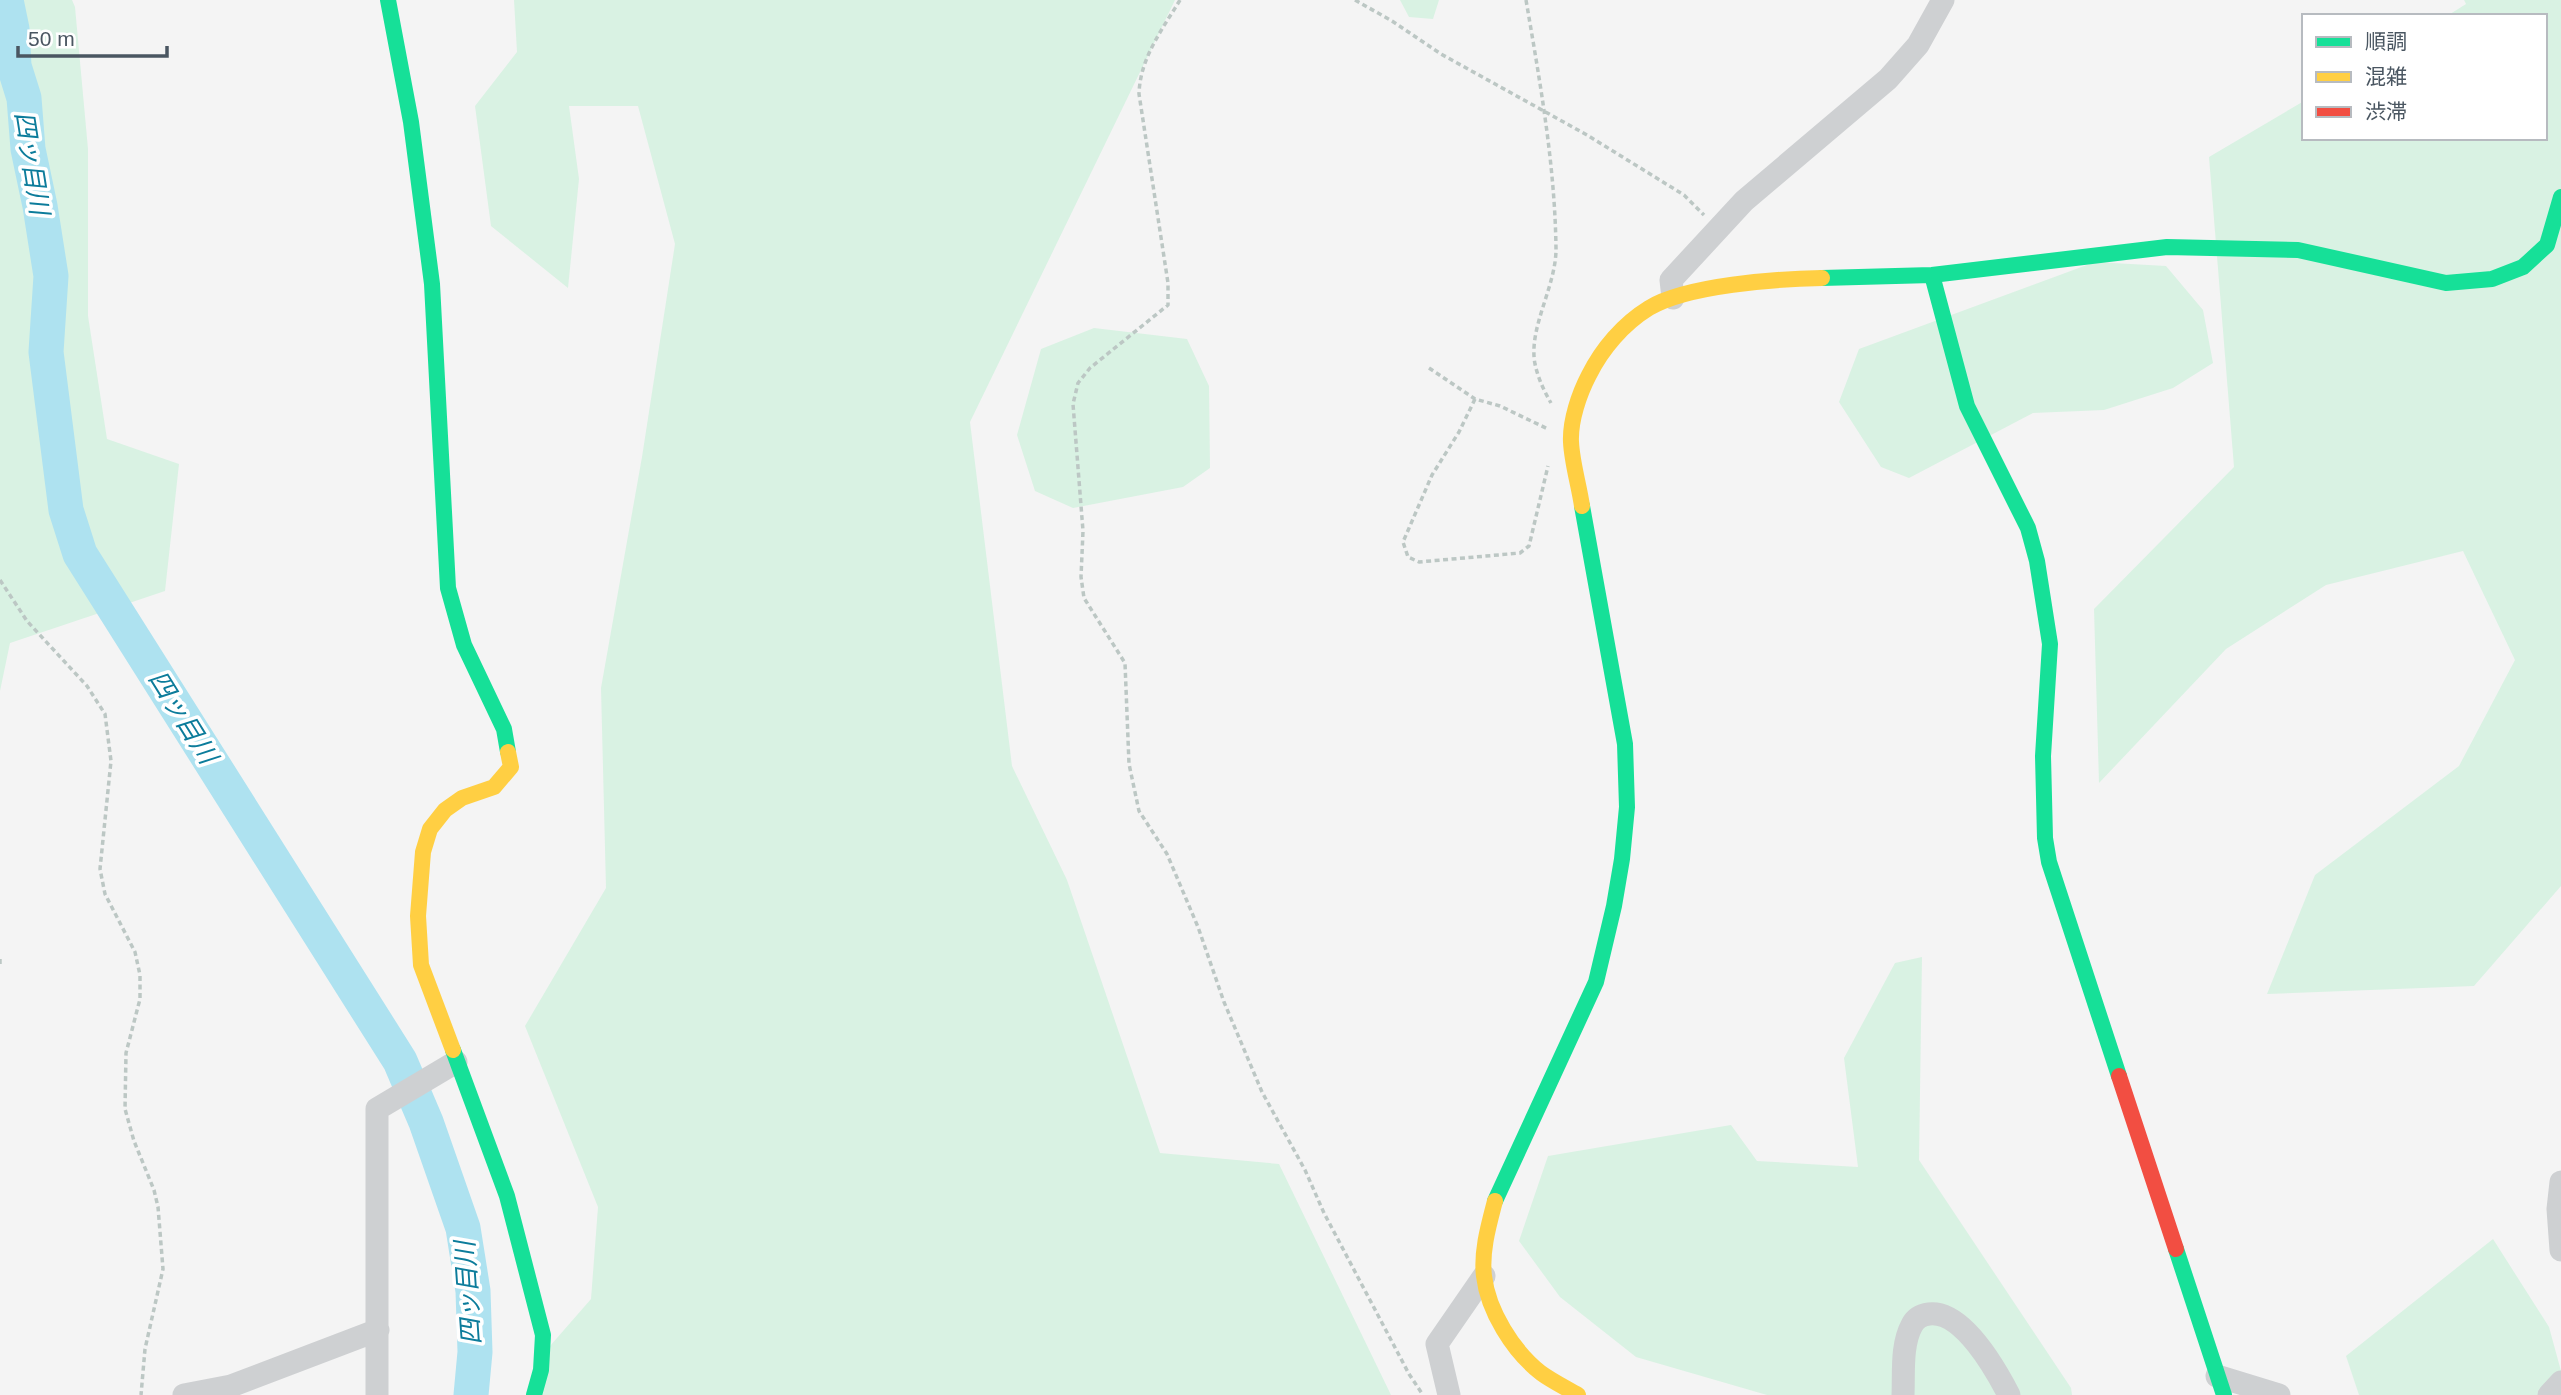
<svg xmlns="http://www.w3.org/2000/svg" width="2561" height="1395" font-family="Helvetica,'Noto Sans JP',sans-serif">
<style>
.green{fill:#d9f2e3}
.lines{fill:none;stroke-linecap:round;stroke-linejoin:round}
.river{stroke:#aee2f0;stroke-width:35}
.path{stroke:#bcc7c4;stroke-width:3.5;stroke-dasharray:5 3.5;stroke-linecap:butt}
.street{stroke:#ced0d2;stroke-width:23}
.fast{stroke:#16e098;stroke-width:16}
.slow{stroke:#ffcf43;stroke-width:16}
.jam{stroke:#f24e42;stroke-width:16}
.labels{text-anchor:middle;stroke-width:7;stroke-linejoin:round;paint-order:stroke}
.water-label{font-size:26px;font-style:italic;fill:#0c7c9b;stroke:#fff}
</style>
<rect width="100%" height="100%" fill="#f4f4f4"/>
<!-- green -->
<path class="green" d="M0 0H72L75 7 88 149V316L107 439 179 464 165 591 10 643 0 691Z
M514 0H1175L970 422 1012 766 1067 880 1160 1153 1279 1164 1391 1395H540L550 1346 591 1299 598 1207 525 1026 606 888 601 688 642 457 675 244 638 106H569L579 179 568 288 491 226 475 106 517 52Z
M1400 0H1439L1433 19 1409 17Z
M2464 0H2561V886L2474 986 2267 994 2315 875 2459 766 2515 660 2463 551 2326 585 2226 649 2099 783 2094 609 2234 467 2209 157 2304 101V138H2545V16H2447L2466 4Z
M2095 262 2166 266 2203 310 2213 363 2173 388 2104 410 2033 413 1909 478 1881 467 1839 402 1859 349Z
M1094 328 1187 339 1209 386 1210 468 1183 487 1073 508 1035 491 1017 435 1041 349Z
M1922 957 1919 1160 2071 1388 2072 1395H1767L1636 1357 1560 1297 1519 1241 1548 1156 1731 1125 1757 1161 1858 1167 1844 1058 1895 963Z
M2493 1239 2549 1327 2561 1371V1395H2359L2346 1356Z"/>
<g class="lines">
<!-- river -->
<path class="river" d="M6 0 12 29 14 66 24 98 28 149 40 206 51 276 46 352 66 510 80 554 400 1061 426 1122 463 1228 473 1291 475 1352 471 1395"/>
<!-- path -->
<path class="path" d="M1180 0C1162 30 1140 58 1139 94L1168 283V305L1090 368 1078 383 1073 404 1083 531 1081 577 1084 598 1125 663 1129 764 1139 811 1167 854 1198 927 1224 1002 1262 1092 1305 1170 1324 1213 1409 1374 1423 1395
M1355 0 1392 21 1441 54 1587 135 1684 195 1704 215
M1526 0C1540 82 1555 165 1556 249 1556 287 1528 328 1535 364 1538 378 1544 391 1551 403
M1429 368 1475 399 1500 406 1548 429
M1475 399 1459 432 1432 475 1403 542 1408 557 1419 562 1520 553 1529 546 1548 466
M0 580 27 621 87 686 105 714 111 761 100 869 105 894 135 952 140 975V999L126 1053 125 1109 134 1141 154 1190 158 1207 163 1269 145 1349 141 1395
M0 959V965"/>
<!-- street -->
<path class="street" d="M1673 298 1671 280 1744 201 1888 79 1918 45 1943 0
M2561 1182 2558 1209 2561 1250
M2217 1376 2279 1395
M184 1395 231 1386 378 1330
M377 1395V1109L456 1062
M1449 1395 1437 1344 1484 1276
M1903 1395C1904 1373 1901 1345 1912 1325 1915 1319 1921 1315 1929 1314 1963 1310 1996 1370 2009 1395
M2549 1395 2561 1382"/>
<!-- fast -->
<path class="fast" d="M388 0 411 122 432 284 448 588 464 645 504 729 508 752
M1932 275 1967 406 2028 528 2037 561 2050 644 2043 756 2045 838 2049 862 2119 1076
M1822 278 1932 275 2167 247 2298 250 2446 283 2492 279 2523 267 2547 245 2561 197
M453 1050 507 1196 543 1335 541 1370 534 1395
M1495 1201 1596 982 1614 906 1622 859 1627 807 1625 744 1582 506
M2176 1249 2224 1395"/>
<!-- slow -->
<path class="slow" d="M1582 506C1579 485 1572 463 1571 442 1570 421 1579 394 1589 375 1602 349 1623 324 1649 308 1687 285 1776 279 1822 278
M453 1050 421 965 418 916 423 852 430 829 445 810 462 798 494 787 511 767 508 752
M1495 1201C1489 1224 1481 1251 1484 1276 1488 1311 1513 1351 1541 1373 1552 1381 1566 1388 1578 1395"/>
<!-- jam -->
<path class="jam" d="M2119 1076 2176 1249"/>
</g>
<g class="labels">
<!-- water labels -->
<g class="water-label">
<text transform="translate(32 163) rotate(81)" y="9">四ッ目川</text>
<text transform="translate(183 717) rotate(58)" y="9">四ッ目川</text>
<text transform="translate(468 1293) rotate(-94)" y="9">四ッ目川</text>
</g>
</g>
<!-- legend -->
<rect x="2302" y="14" width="245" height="126" fill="#ffffff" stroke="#b7bbc0" stroke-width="2"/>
<rect x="2316" y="37" width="35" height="10" fill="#16e098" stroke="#b7bbc0" stroke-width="2"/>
<text x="2365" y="49" font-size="21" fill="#4a5661">順調</text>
<rect x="2316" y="72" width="35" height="10" fill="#ffcf43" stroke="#b7bbc0" stroke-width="2"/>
<text x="2365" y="84" font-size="21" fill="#4a5661">混雑</text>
<rect x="2316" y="107" width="35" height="10" fill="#f24e42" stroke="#b7bbc0" stroke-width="2"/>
<text x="2365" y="119" font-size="21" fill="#4a5661">渋滞</text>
<!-- scale -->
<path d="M18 46v10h149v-10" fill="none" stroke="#4a5661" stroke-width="3.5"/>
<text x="28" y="46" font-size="21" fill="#4a5661" stroke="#ffffff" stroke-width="5" paint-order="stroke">50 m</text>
</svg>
